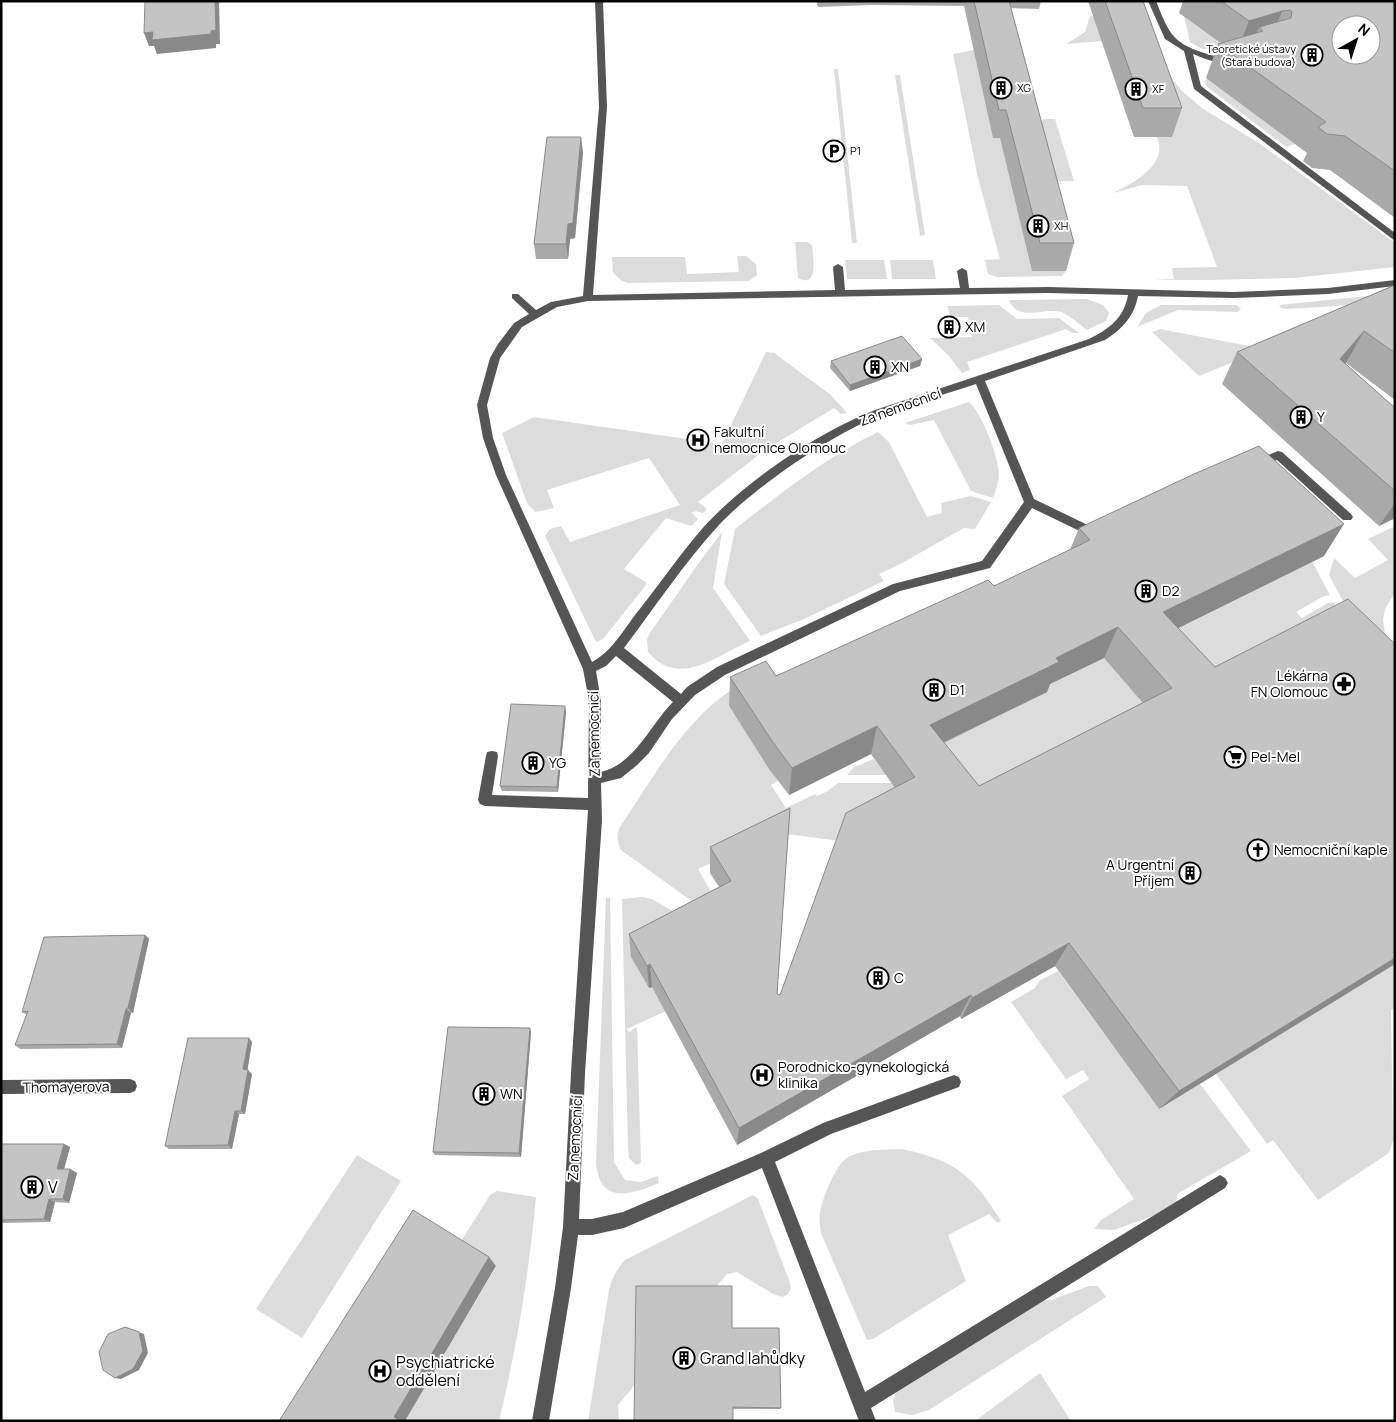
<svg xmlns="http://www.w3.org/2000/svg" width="1396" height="1422" font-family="Manrope,sans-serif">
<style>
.green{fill:#dcdcdc}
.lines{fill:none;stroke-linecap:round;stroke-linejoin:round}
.minor{fill:#555;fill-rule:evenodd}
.wall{fill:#a9a9a9;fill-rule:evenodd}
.shaded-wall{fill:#898989}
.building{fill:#c4c4c4;stroke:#898989;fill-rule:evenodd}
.labels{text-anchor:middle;stroke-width:4;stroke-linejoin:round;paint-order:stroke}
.far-poi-label{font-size:11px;fill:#000;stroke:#fff;text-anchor:start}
.poi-label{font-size:14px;fill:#000;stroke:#fff;text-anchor:start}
.street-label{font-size:14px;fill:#000;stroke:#fff}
.near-poi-label{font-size:16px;fill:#000;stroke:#fff;text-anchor:start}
</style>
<rect width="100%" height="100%" fill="#fff"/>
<!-- green -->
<path class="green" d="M1184 1 1230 50 1202 49 1190 42 1184 16Z
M1090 16 1150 24 1169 75 1182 91 1202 108 1262 145 1395 243V267L1294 278 1208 280H1150L1174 279 1172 268 1217 267 1187 186 1143 185 1113 193C1133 183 1169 165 1157 137H1171L1102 41 1066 44 1085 32Z
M974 50 1041 124 1043 119H1055L1074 181 1011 182 1066 271 1062 276 997 277 988 274 985 260 1000 259 978 178 953 54Z
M834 69H838L857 243H852Z
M895 75H900L925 235 920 236Z
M1208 77 1295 144 1286 147 1206 86 1205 81Z
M795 242H807L812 245C813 257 819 289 798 278Z
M737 256H746L756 264 757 275 749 281 628 283 622 281 613 273 612 257H685L687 274 739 272Z
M845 260H884L887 279H847Z
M890 260H933L936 279H892Z
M1378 295 1368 304 1288 309 1281 308 1279 305Z
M1087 299 1103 305 1109 313 1106 321 1087 330C1080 325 1070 315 1061 312 1043 307 1018 323 1009 300Z
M999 305 1017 319 1059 318 1079 333H1072L1066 329 967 362 970 370 962 373 948 355 930 338 972 337 968 317H951L947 306Z
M1161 305H1236L1241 309 1237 312 1178 310 1137 327 1146 313Z
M1160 329 1265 349 1199 376 1152 332Z
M766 352 774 353 831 395 847 413 841 414 834 408 765 450 698 502 706 508V511L703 513 696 511 692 513 698 519 691 526 666 518 624 569 646 582V585L603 639 596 642 545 536 550 529 561 526 570 542 680 505 649 458 547 490 554 508 535 512 527 503 502 433 534 417 722 444Z
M969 402C982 413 999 458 999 475 998 483 996 490 993 498L971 491 934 420 910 425 905 423Z
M878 432 889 442 927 517 942 513 941 503 971 496 991 502 975 529 964 528 902 563 879 574 884 581 804 619 761 636 724 584 735 529C781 493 825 458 878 432Z
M1395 526V592L1385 609 1383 619 1385 634 1374 639 1352 618 1329 575 1334 558 1355 578 1388 560 1368 539Z
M722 532 713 588 750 641C717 655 679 689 648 652L647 639 650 633 698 564Z
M1312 561 1330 595 1322 597 1296 612 1302 618 1328 603 1333 602 1342 617 1197 696 1157 638 1286 575 1282 570Z
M1104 658 1184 702 969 813 921 753 1046 692 1044 687Z
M734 688 729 706 778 781 771 785 786 808 815 794 817 796 828 791 838 783H901L840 841 787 834 783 830 698 869 757 974 697 905 621 850C617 842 616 835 620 827 653 778 684 720 734 688Z
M874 759 884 772 904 775H847L854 767Z
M642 897 652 899 676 913 632 957 649 988 652 987 666 1011 627 1029 629 1032 637 1027 641 1163 636 1165 629 1158 628 1147 622 899Z
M606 898H610L614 1162 625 1180 641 1182 658 1176 659 1183C630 1195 600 1205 596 1163Z
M1395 964V1008L1391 1010 1393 1140 1389 1153 1318 1200 1273 1140 1267 1144 1216 1074Z
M1058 971 1159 1109 1200 1084 1251 1151 1177 1194V1207L1114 1230 1094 1229 1101 1220 1134 1199 1062 1096 1089 1079 1083 1070 1066 1079 1011 1002 1035 988 1039 981Z
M901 1149C955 1160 973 1175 1001 1221L997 1223 989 1214 948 1235 966 1281 873 1339 867 1340 821 1233C820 1227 819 1220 820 1214 822 1199 836 1162 850 1156 866 1149 885 1150 901 1149Z
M357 1155 401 1181 302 1338 256 1309Z
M497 1191 536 1197C529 1273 517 1347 499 1421H405L496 1267 460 1243 490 1195Z
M753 1195 758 1199 789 1280 791 1288 788 1294 782 1297 773 1294 737 1272 727 1274 618 1405 619 1421H588L609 1290C612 1278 616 1270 625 1260Z
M1089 1286H1098L1106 1297 929 1410 912 1415 895 1412 893 1400 898 1388 1037 1301 1051 1300Z
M1040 1373 1071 1421H975Z"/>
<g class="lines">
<!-- minor -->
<path class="minor" d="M595 1H603L607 107 593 295 835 290 833 267 838 264 843 267 845 290 960 288 957 271 962 268 967 271 969 288 1048 287 1234 292 1328 288 1395 280V286L1328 294 1234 298 1138 296C1134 317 1122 329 1105 340L985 381 1034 499 1100 531 1102 534 1100 537H1092L1032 508 990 568 900 591 725 675 695 695 672 719 649 753 636 766 621 778 601 783 602 820 585 1073 579 1219H592L623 1212 761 1153 823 1123 954 1075 959 1077 961 1082 959 1087 831 1134 775 1162 865 1392 1215 1178 1220 1175 1225 1178 1228 1183 1225 1188 871 1408 876 1421H859L762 1168 624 1228 592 1235H578L571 1288 549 1421H532L555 1288 563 1227 571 1073 588 810 485 806 480 804 478 800 486 756 487 752 492 751 497 752 498 756 492 795 588 798 589 701 583 669 496 475 483 438 477 405 490 358 498 344 514 323 529 314 512 298V294H518L536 310 551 302 583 296 599 107ZM1048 293 1128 295C1124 318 1109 329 1089 339L875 410C816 433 736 487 696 536 675 561 656 589 635 615 623 631 611 652 592 662L506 475 493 438 487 405 500 358 522 327 557 307 588 301ZM976 384 1024 502 982 561 893 584 717 667 687 687 681 694 624 648C655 607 684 563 719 525 752 490 817 445 861 424 897 407 938 397 976 384ZM616 656 673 702C650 725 635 764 601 772V701L596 671 606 666Z
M1148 1H1156C1170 36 1173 44 1211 55 1218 57 1228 57 1233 61 1224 67 1203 58 1193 54L1201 86 1395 233V241L1194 89 1184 51 1165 39Z
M1278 451 1282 452 1351 514 1353 517 1351 520H1343L1277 460 1257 468 1252 464 1253 461Z
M130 1079 135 1081 137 1086 135 1091 130 1093 1 1094V1080Z"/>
</g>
<!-- wall -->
<path class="wall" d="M816 1H1041L1039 9 1011 8 1074 243 1066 271H1032L1000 138H993L964 6 872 5 818 7Z
M1088 1H1143L1182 108 1172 137H1134Z
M1183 1H1395V218L1330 170 1312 168 1303 161 1307 153 1206 78 1218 44 1221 43 1179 13Z
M583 152 575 238 570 239 568 259H536L534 244Z
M1395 285V400L1346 363V364L1395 408V518L1379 526 1222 384 1237 352Z
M922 359 920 366 850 391 830 368 831 361Z
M1079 528 1324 556 1178 628 1215 667 1395 644V964L1159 1109 1055 966 961 1019 960 1016 737 1145 652 987 649 988 631 957 629 934 719 887 710 873V847L790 808 777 994 780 995 895 788 871 754 789 795 769 769 729 706 730 677 776 676 994 586 1070 550ZM1104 658 1143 703 979 786 944 743 1047 692 1050 684Z
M566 712 558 792 502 791 500 786Z
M145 935 149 939 133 1013H131L122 1048 20 1049 15 1045 27 1015 22 1012Z
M531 1032 521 1157 435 1155 433 1152Z
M249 1038 252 1042 247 1070 252 1074 245 1114H239L232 1149H169L165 1146Z
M1 1144H64L70 1147 64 1169H70L77 1173 69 1203 55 1202 50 1222 1 1223Z
M732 1328 781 1408 780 1409H733L634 1421Z"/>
<!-- shaded-wall -->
<path class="shaded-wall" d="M215 1H219L220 44H216V48L157 54 154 46H149L144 33 153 32 211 31Z
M1282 11 1269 45 1263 31 1259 27 1250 50 1236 54 1249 21Z
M581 137 583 152 575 238 570 239 568 259 566 244 568 224Z
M1364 331 1346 363 1323 392 1340 359Z
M922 359 920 366 850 391V385Z
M1395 503V518L1379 526Z
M1344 524 1324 556 1148 643 1163 612Z
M1118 627 1104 658 1050 684 1047 692 921 753 930 725 1056 658Z
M565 706 566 712 558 792 557 787Z
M877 726 871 754 789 795 792 768Z
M145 935 149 939 133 1013 128 1008Z
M1069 943 1055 966 961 1019 972 998Z
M1395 958V964L1159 1109 1179 1091Z
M650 964 652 987 649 988 647 966Z
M971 995 960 1016 737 1145 739 1128Z
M126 1009 131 1013 122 1048 117 1044Z
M530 1028 531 1032 521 1157 519 1153Z
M249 1038 252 1042 247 1073 243 1069Z
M248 1070 252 1074 245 1114 241 1111Z
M235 1111 239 1114 232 1149 228 1145Z
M64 1144 70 1147 63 1173 57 1169Z
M70 1169 77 1173 69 1203 63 1199Z
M49 1199 55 1202 50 1222 44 1219Z
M489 1257 496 1266 405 1421H400L394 1417Z
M125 1327 144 1334 148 1353 139 1370 121 1379 115 1378Z"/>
<!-- building -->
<path class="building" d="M145 1H215L216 30 211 31V34L152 40 153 32 144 33Z
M974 1H1009L1074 243H1040L1006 110H999Z
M1105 1H1143L1182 108H1143Z
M1221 1H1395V171L1345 136 1327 134 1318 127 1326 122 1218 44 1263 31 1259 27 1291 18 1292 12 1290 10 1282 11 1249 21ZM1341 25H1371V55H1341Z
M547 137H581L573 223 568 224 566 244H534Z
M1395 285V353L1364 331 1340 359 1395 408V491L1237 352Z
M902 336 922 359 850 385 831 361Z
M1259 446 1344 524 1163 612 1215 667 1348 599 1395 644V958L1179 1091 1069 943 972 998 971 995 739 1128 650 964 647 966 629 934 731 881 710 847 790 808 777 994 780 995 846 813 915 777 877 726 792 768 772 741 730 677 766 661 776 676 988 580 994 586 1090 540 1079 528 1194 474ZM1118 627 1172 688 979 786 930 725 1059 662 1056 658Z
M511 704 565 706 557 787 500 786Z
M145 935 128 1008 126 1009 117 1044 15 1045 28 1011 22 1012 44 937Z
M448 1027 530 1028 519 1153 433 1152Z
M188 1038H249L243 1069 248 1070 241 1111H235L228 1145 165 1146Z
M1 1144H64L57 1169H70L63 1199H49L44 1219 1 1220Z
M413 1210 489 1257 394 1417 400 1421H279Z
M636 1286H732V1328H779L781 1408 733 1407V1421H634Z
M125 1327 139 1332 143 1351 133 1369 115 1378 103 1370 99 1352 108 1334Z"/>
<!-- icons -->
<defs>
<g id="building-ring" transform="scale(1.125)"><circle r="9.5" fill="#fff" stroke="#000" stroke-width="1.5"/><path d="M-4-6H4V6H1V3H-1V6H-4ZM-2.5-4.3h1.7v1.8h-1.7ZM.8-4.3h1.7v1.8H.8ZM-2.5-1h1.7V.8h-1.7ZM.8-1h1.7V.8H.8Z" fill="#000"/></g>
<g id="parking-ring" transform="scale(1.125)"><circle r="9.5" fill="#fff" stroke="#000" stroke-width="1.5"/><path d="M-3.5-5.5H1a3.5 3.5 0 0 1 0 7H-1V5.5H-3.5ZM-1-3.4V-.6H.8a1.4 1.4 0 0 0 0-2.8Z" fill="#000"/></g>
<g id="hospital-ring" transform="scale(1.125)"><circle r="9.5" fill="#fff" stroke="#000" stroke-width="1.5"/><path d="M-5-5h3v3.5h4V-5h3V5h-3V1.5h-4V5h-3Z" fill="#000"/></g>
<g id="pharmacy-ring" transform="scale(1.125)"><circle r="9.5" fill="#fff" stroke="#000" stroke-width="1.5"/><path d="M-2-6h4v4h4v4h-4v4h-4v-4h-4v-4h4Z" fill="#000"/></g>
<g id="supermarket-ring" transform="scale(1.125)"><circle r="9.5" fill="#fff" stroke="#000" stroke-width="1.5"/><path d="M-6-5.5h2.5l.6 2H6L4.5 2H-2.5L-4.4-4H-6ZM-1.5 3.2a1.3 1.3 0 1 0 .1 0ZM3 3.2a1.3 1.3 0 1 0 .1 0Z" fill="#000"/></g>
<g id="church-ring" transform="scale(1.125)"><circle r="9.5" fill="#fff" stroke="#000" stroke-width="1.5"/><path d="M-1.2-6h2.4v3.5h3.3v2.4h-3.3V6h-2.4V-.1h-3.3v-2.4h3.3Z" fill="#000"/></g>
</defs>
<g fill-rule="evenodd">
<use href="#building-ring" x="1312" y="55"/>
<use href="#building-ring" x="1001" y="88"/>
<use href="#building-ring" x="1136" y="89"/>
<use href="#parking-ring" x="834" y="151"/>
<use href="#building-ring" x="1038" y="226"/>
<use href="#building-ring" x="949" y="327"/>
<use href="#building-ring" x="875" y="367"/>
<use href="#building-ring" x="1301" y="417"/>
<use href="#hospital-ring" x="698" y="440"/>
<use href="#building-ring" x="1146" y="591"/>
<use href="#pharmacy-ring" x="1344" y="684"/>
<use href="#building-ring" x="934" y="690"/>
<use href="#supermarket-ring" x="1235" y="757"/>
<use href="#building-ring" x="533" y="763"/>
<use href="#church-ring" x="1258" y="850"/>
<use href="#building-ring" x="1190" y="873"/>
<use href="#building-ring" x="878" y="978"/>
<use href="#hospital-ring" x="762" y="1075"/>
<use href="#building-ring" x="484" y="1094"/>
<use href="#building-ring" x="32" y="1187"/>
<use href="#building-ring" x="684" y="1358"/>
<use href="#hospital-ring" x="380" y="1371"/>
</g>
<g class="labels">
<!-- far-poi labels -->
<g class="far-poi-label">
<text x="1296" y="53" text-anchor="end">Teoretické ústavy<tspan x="1296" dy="13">(Stará budova)</tspan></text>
<text x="1017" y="92">XG</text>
<text x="1152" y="93">XF</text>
<text x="850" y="155">P1</text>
<text x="1054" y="230">XH</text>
</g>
<!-- poi labels -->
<g class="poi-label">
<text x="965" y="332">XM</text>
<text x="891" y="372">XN</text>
<text x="1317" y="422">Y</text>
<text x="714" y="437">Fakultní<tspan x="714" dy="16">nemocnice Olomouc</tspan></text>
<text x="1162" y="596">D2</text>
<text x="1328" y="681" text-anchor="end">Lékárna<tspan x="1328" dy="16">FN Olomouc</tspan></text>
<text x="950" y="695">D1</text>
<text x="1251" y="762">Pel-Mel</text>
<text x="549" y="768">YG</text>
<text x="1274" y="855">Nemocniční kaple</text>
<text x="1174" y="870" text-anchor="end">A Urgentní<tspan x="1174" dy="16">Příjem</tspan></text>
<text x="894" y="983">C</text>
<text x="778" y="1072">Porodnicko-gynekologická<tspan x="778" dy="16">klinika</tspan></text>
<text x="500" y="1099">WN</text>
</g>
<!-- street labels -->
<g class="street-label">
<text transform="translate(900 407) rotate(-20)" y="5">Za nemocnicí</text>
<text transform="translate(594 734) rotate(-91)" y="5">Za nemocnicí</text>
<text transform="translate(66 1087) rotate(-1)" y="5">Thomayerova</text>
<text transform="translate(575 1138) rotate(-87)" y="5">Za nemocnicí</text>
</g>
<!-- near-poi labels -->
<g class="near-poi-label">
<text x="48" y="1193">V</text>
<text x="700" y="1364">Grand lahůdky</text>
<text x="396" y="1368">Psychiatrické<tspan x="396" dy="18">oddělení</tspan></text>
</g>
</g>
<!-- border -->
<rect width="1396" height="1422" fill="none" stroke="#000000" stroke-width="5"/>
<!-- north arrow -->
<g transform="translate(1356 40) rotate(39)"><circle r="24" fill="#ffffff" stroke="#999999"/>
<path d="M0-4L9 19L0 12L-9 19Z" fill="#000000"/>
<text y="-8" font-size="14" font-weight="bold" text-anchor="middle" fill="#000000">N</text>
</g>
</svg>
